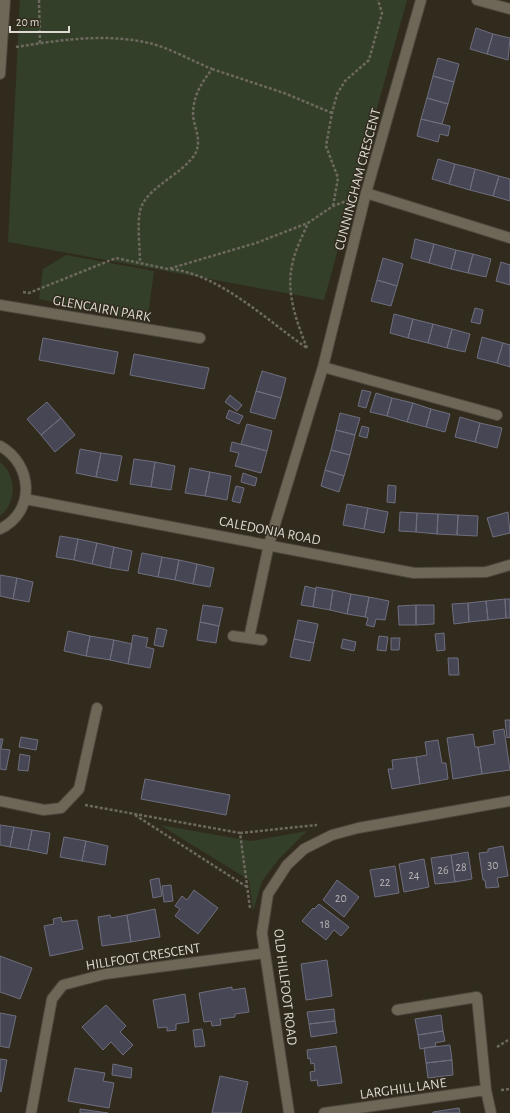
<svg xmlns="http://www.w3.org/2000/svg" width="510" height="1113" font-family="'Alegreya Sans',sans-serif">
<style>
.green{fill:#333f29}
.building{fill:#474654;stroke:#6f6e7e}
.lines{fill:none;stroke-linecap:round;stroke-linejoin:round}
.minor-casing{stroke:#4c473c;stroke-width:12}
.path{stroke:#6e695e;stroke-width:2.5;stroke-dasharray:3 2;stroke-linecap:butt}
.minor{stroke:#6e6758;stroke-width:10}
.labels{text-anchor:middle;stroke-width:3;stroke-linejoin:round;paint-order:stroke}
.number-label{font-size:12px;fill:#b8b5b2}
.street-label{font-size:14px;fill:#dedad2;stroke:#312b1e}
</style>
<rect width="100%" height="100%" fill="#312b1e"/>
<!-- green -->
<path class="green" d="M20 0H407L324 300 8 242Z
M66 255 154 271 147 323 39 299 43 269Z
M0 462C17 476 17 502 0 516Z
M160 825 251 841 307 831 279 859 262 881 253 911 249 880Z"/>
<!-- building -->
<path class="building" d="M476 28 493 34 487 54 470 49Z
M493 34 510 38 508 60 487 54Z
M438 58 459 64 454 82 433 76Z
M433 76 454 82 448 104 427 98Z
M427 98 448 104 442 124 421 119Z
M421 119 450 126 448 136 440 134 438 142 417 136Z
M438 159 455 164 449 184 432 179Z
M455 164 475 169 470 190 449 184Z
M475 169 499 176 493 196 470 190Z
M499 176 510 179V201L493 196Z
M415 239 434 244 429 263 411 258Z
M434 244 456 250 451 269 429 263Z
M456 250 473 254 468 273 451 269Z
M473 254 491 259 486 277 468 273Z
M383 258 403 264 397 286 377 280Z
M501 262 510 265V285L496 281Z
M377 280 397 286 391 306 371 301Z
M475 308 483 310 480 324 471 322Z
M394 314 413 319 408 338 390 333Z
M413 319 433 324 428 343 408 338Z
M433 324 452 329 447 348 428 343Z
M452 329 470 334 465 352 447 348Z
M482 337 503 343 497 363 477 358Z
M43 338 118 352 114 374 39 360Z
M503 343 510 345V367L497 363Z
M134 354 209 368 204 389 130 375Z
M262 371 286 378 281 398 256 391Z
M362 390 371 392 366 408 358 406Z
M256 391 281 398 275 419 250 412Z
M376 393 392 398 387 416 370 412Z
M230 395 242 405 237 411 225 402Z
M392 398 413 403 407 422 387 416Z
M47 402 61 418 41 435 27 419Z
M413 403 431 409 426 427 407 422Z
M431 409 450 414 445 432 426 427Z
M229 410 243 416 239 424 226 418Z
M340 413 360 418 355 435 336 430Z
M460 417 480 423 475 442 455 437Z
M61 418 75 435 55 452 41 435Z
M480 423 502 428 497 448 475 442Z
M247 424 272 431 267 451 241 444Z
M362 426 369 428 367 438 359 436Z
M336 430 355 435 350 455 331 450Z
M232 442 267 451 261 473 235 466 239 453 230 451Z
M80 449 101 453 96 477 76 473Z
M331 450 350 455 344 476 325 470Z
M101 453 122 456 117 481 96 477Z
M134 459 155 462 151 487 130 484Z
M155 462 175 466 171 490 151 487Z
M190 468 210 472 205 496 185 493Z
M325 470 344 476 339 492 321 486Z
M210 472 231 476 227 500 205 496Z
M243 473 257 478 255 486 241 482Z
M388 485 396 486 395 503 387 502Z
M236 486 244 488 240 503 232 501Z
M347 504 368 508 364 529 343 525Z
M368 508 388 512 384 533 364 529Z
M400 512 417 513 416 532 399 531Z
M508 512 510 533 493 537 487 518Z
M417 513 438 514 437 534 416 532Z
M438 514 458 515 457 535 437 534Z
M458 515 478 516 477 536 457 535Z
M60 536 78 539 74 560 56 557Z
M78 539 97 543 92 564 74 560Z
M97 543 114 547 110 568 92 564Z
M114 547 132 551 128 571 110 568Z
M142 553 162 557 158 577 138 573Z
M162 557 179 560 175 580 158 577Z
M179 560 197 564 193 584 175 580Z
M197 564 214 568 210 587 193 584Z
M0 575 17 578 13 599 0 596Z
M17 578 33 582 29 602 13 599Z
M305 586 316 589 313 607 301 605Z
M316 587 333 590 330 610 313 607Z
M333 590 351 594 347 614 330 610Z
M351 594 369 597 365 617 347 614Z
M369 597 389 601 385 620 376 619 374 627 366 625 368 618 365 617Z
M505 599 506 618 488 620 486 601Z
M505 599H510V618H506Z
M486 601 488 620 469 622 468 603Z
M468 603 469 622 454 624 452 604Z
M203 605 223 608 219 626 200 622Z
M416 605V625H399L398 606Z
M416 605H434V624L416 625Z
M298 620 318 624 314 643 294 639Z
M200 622 219 626 216 643 197 640Z
M157 628 167 630 163 647 154 645Z
M68 631 90 636 86 656 64 651Z
M444 633 445 650 437 651 435 634Z
M133 635 148 638 146 647 154 649 150 668 128 664Z
M90 636 114 640 110 660 86 656Z
M379 636 388 637 386 651 377 650Z
M391 638H400L399 650H391Z
M294 639 314 643 310 661 290 657Z
M343 639 356 642 354 651 341 648Z
M114 640 132 644 128 664 110 660Z
M448 658H458L459 675H449Z
M505 720H510V737L507 738Z
M504 729 510 770 482 774 478 747 495 744 493 731Z
M473 734 475 747H478L482 774 453 779 447 738Z
M21 737 38 740 36 750 19 747Z
M0 739H3L1 749 10 750 6 770 0 769Z
M438 740 442 763H446L448 779 420 784 416 757 427 755 425 742Z
M20 754 30 756 28 771 18 770Z
M416 757 420 784 392 789 388 769H393L392 760Z
M145 779 230 795 226 815 141 799Z
M0 825 14 827 10 847 0 845Z
M14 827 32 830 28 850 10 847Z
M32 830 50 833 47 854 28 850Z
M64 837 86 841 82 861 60 857Z
M86 841 108 846 105 865 82 861Z
M503 846 508 876 497 878 499 887 486 888 485 880H483L479 853 488 852V849Z
M468 852 472 879 455 882 451 855Z
M451 855 455 882 435 884 431 858Z
M424 859 429 887 404 892 399 864Z
M395 866 399 893 375 897 370 870Z
M159 878 162 896 153 898 150 880Z
M337 880 359 897 344 917 323 900Z
M171 885 173 901 164 902 162 886Z
M194 890 218 908 198 934 175 916 180 909 175 906 182 896 187 900Z
M319 904 349 927 341 936 334 930 326 940 302 921 313 908 314 909Z
M155 909 160 937 131 942 127 915Z
M110 915 111 918 127 915 131 942 102 946 98 917Z
M61 917 62 922 77 920 83 949 50 956 44 926 54 924 53 919Z
M0 956 32 968 20 999 0 992Z
M327 960 332 996 306 1000 301 964Z
M232 987V990L245 988 249 1012 235 1014V1017L220 1019 221 1025 212 1026 211 1021 204 1022 199 993Z
M185 994 189 1022 176 1024V1030L167 1031V1027L158 1028 153 1000Z
M106 1005 126 1026 120 1032 133 1045 123 1055 111 1042 103 1050 82 1027Z
M334 1009 335 1021 309 1024 307 1012Z
M0 1013 16 1016 9 1048 0 1046Z
M441 1015 443 1031 418 1035 415 1019Z
M335 1021 337 1033 311 1037 309 1024Z
M202 1029 205 1046 195 1047 193 1030Z
M443 1031 445 1041 435 1043 436 1046 420 1049 418 1035Z
M450 1045 452 1060 426 1063 424 1048Z
M336 1046 342 1083 318 1086 317 1080 311 1081 310 1072 315 1071 314 1063 311 1064 310 1058 308 1059 307 1050Z
M0 1059 7 1060 1 1092 0 1091Z
M452 1060 453 1075 428 1078 426 1063Z
M113 1064 132 1068 131 1078 112 1075Z
M75 1068 105 1073 103 1081 114 1083 109 1108 68 1101Z
M220 1076 248 1082 241 1113H212Z
M459 1108 460 1113H433V1112Z
M80 1109 108 1113H80Z"/>
<g class="lines">
<!-- minor casing -->
<g class="minor-casing">
<path id="minor" d="M477 0 510 9
M0 74 5 0
M366 193 510 238
M0 305 200 338
M323 367 497 415
M0 446C33 464 36 512 0 529
M25 499 414 573 486 572 510 565
M233 636 262 640
M249 638 269 544 323 367 366 193 421 0
M0 801 44 810 61 808 79 789 97 708
M397 1010 477 997 486 1090 491 1113
M31 1113 52 999 63 985 105 974 265 953
M289 1113 262 933 268 894 287 865 304 849 332 835 358 828 510 801
M324 1113 486 1090"/>
</g>
<!-- path -->
<path class="path" d="M39 0 40 43
M16 47C59 40 106 33 149 43 170 48 192 61 212 69 201 84 194 94 193 113 193 126 202 138 196 152 185 174 145 187 140 211 137 225 140 248 140 263
M212 69 284 93 332 113
M333 206 338 178 326 146 332 113 337 94 345 81 369 60 382 13 378 0
M171 269C221 275 266 320 307 348
M23 292 29 293 116 258 168 269 256 243 308 223 333 206 349 200
M307 348C296 320 285 291 293 261 296 248 303 235 308 223
M85 805 240 833 250 908
M135 815 247 887
M240 833 317 825
M497 1047 510 1039
M501 1090 510 1089"/>
<!-- minor -->
<use href="#minor" class="minor"/>
</g>
<g class="labels">
<!-- number labels -->
<g class="number-label">
<text x="493" y="869">30</text>
<text x="461" y="871">28</text>
<text x="443" y="874">26</text>
<text x="414" y="879">24</text>
<text x="385" y="886">22</text>
<text x="341" y="902">20</text>
<text x="325" y="928">18</text>
</g>
<!-- street labels -->
<g class="street-label">
<text transform="translate(357 179) rotate(-75)" y="5">CUNNINGHAM CRESCENT</text>
<text transform="translate(102 308) rotate(10)" y="5">GLENCAIRN PARK</text>
<text transform="translate(270 530) rotate(11)" y="5">CALEDONIA ROAD</text>
<text transform="translate(143 956) rotate(-9)" y="5">HILLFOOT CRESCENT</text>
<text transform="translate(286 987) rotate(83)" y="5">OLD HILLFOOT ROAD</text>
<text transform="translate(403 1088) rotate(-8)" y="5">LARGHILL LANE</text>
</g>
</g>
<!-- scale -->
<path d="M10 26v6h59v-6" fill="none" stroke="#dedad2" stroke-width="2"/>
<text x="16" y="26" font-size="12" fill="#dedad2" stroke="#312b1e" stroke-width="3" paint-order="stroke">20 m</text>
</svg>
